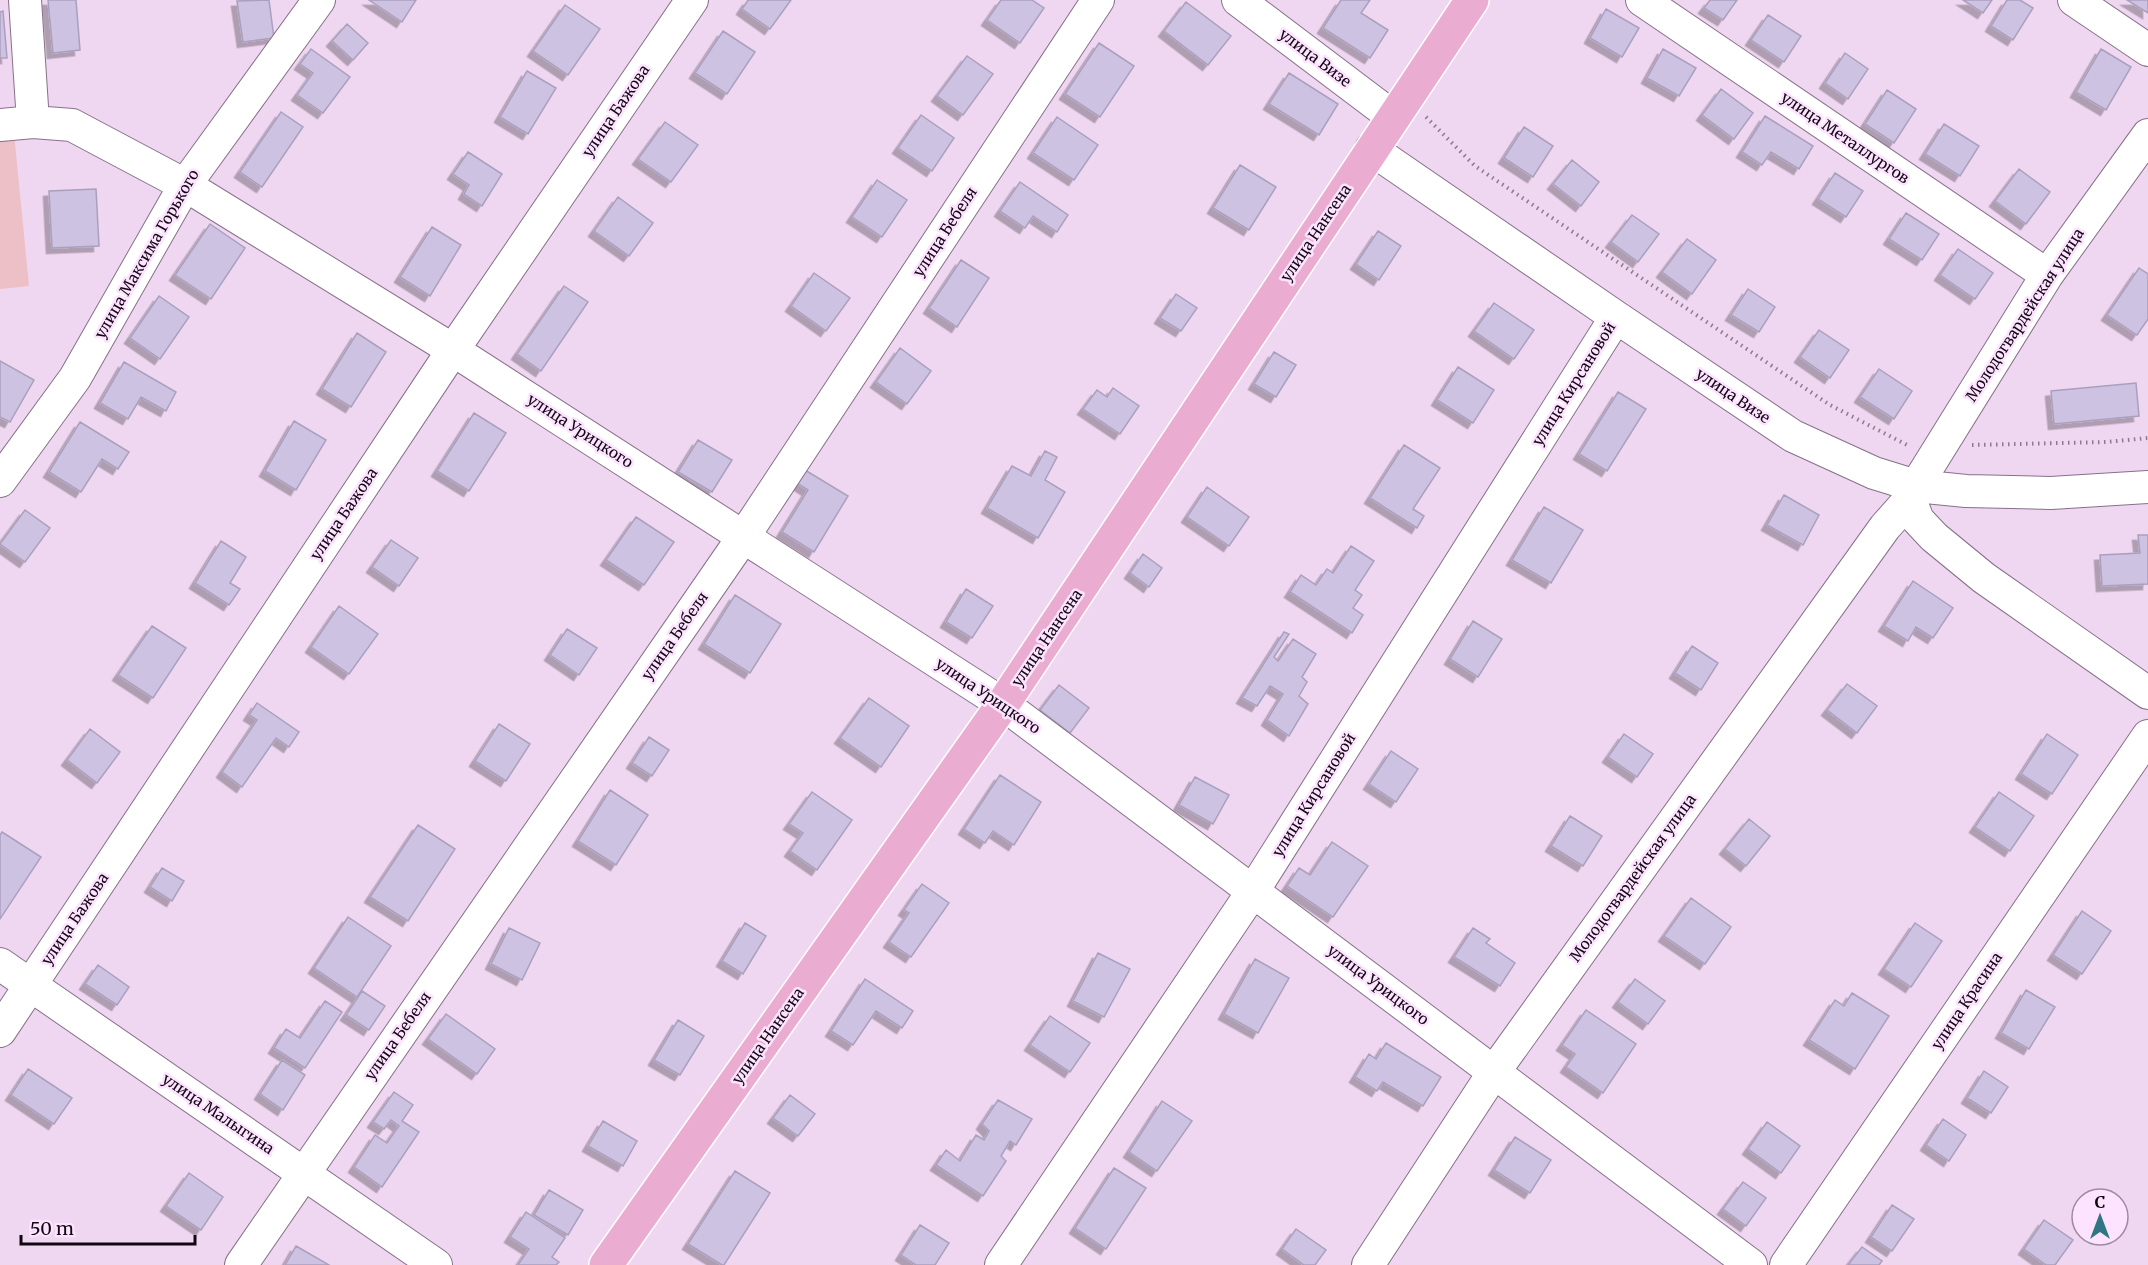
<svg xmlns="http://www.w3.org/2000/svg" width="2148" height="1265" font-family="Merriweather,serif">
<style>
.green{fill:#edbfc6}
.building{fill:#cdc2e1;stroke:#aaa0be;stroke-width:1.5;filter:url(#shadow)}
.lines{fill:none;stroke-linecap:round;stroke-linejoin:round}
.minor-casing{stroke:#877189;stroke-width:34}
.major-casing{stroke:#fff;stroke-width:36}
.path{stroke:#8c7a8d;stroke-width:4;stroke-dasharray:1.5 4.5;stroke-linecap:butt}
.minor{stroke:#fff;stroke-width:32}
.major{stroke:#ebacd1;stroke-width:33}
.labels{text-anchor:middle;stroke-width:5;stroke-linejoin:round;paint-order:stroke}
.street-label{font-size:15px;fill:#100811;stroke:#fde3ff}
</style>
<defs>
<filter id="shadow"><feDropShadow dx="-5.5" dy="5.5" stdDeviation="0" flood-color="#0004"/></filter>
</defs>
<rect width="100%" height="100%" fill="#efd6f1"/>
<!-- green -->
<path class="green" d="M14 133 29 286 0 289V135Z"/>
<!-- building -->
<path class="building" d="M48 0H76L80 50 53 53Z
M269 0 274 38 243 42 237 1Z
M369 0H416L402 22Z
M748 0H791L770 29 742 9Z
M1001 0H1032L1044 8 1020 43 987 20Z
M1341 0H1370L1361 13 1388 30 1370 58 1323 28Z
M1710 0H1737L1723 20 1704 8Z
M1963 0H1992L1983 13Z
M2007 0H2020L2033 8 2013 40 1991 26Z
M2127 0H2148V13Z
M1186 2 1231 36 1208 65 1164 31Z
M565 5 600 29 568 75 533 51Z
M1606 9 1639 28 1622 57 1590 38Z
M3 11 7 58H0V12Z
M1768 15 1801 36 1784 62 1751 40Z
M347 24 368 43 353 60 332 41Z
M723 31 755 52 727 94 695 73Z
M1099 43 1134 66 1100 117 1065 94Z
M311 49 350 77 323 113 297 95 313 73 300 64Z
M1663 49 1696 68 1679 96 1647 78Z
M2101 49 2131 67 2106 110 2076 92Z
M1845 53 1868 69 1848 99 1825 83Z
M967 56 993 74 963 115 937 96Z
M527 71 556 88 528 134 500 117Z
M1289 73 1338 104 1319 135 1269 104Z
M1721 89 1753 113 1734 139 1702 115Z
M1887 90 1916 109 1894 143 1865 124Z
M281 112 303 127 262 187 240 172Z
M921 115 954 138 932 171 898 148Z
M1765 116 1813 146 1799 169 1771 152 1762 165 1742 152Z
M1057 117 1098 145 1074 180 1033 153Z
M665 122 698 145 671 182 638 159Z
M1944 124 1979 146 1960 176 1925 154Z
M1524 127 1553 146 1533 177 1504 158Z
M468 152 502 174 482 206 464 194 469 185 453 174Z
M1572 160 1599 182 1581 206 1553 184Z
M1240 165 1276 187 1249 230 1213 208Z
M2019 169 2050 192 2026 224 1995 201Z
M1835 173 1863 191 1846 217 1818 199Z
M877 180 907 200 882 237 852 217Z
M1020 182 1068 215 1057 232 1033 216 1025 228 1000 211Z
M96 189 99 246 52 248 49 191Z
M618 197 653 223 629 256 594 231Z
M1906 213 1939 234 1922 260 1889 239Z
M1632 215 1659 234 1638 262 1611 242Z
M210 224 245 248 211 299 175 275Z
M432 227 461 245 430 296 400 277Z
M1378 231 1401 246 1379 280 1356 264Z
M1687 239 1716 260 1692 294 1662 272Z
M1958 249 1993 273 1975 299 1940 275Z
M961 260 989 278 957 327 929 308Z
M2139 268 2148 274V319L2137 335 2107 315Z
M814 273 850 298 826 331 791 306Z
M564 286 588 302 541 371 517 354Z
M1748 289 1775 307 1759 332 1731 315Z
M1176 294 1197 308 1181 331 1160 318Z
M159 296 189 317 160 359 130 338Z
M1494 303 1534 330 1514 359 1474 331Z
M1819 330 1849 350 1830 378 1800 357Z
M357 333 386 352 351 407 322 389Z
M900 348 931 371 907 404 876 382Z
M1274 352 1296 365 1276 397 1254 384Z
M0 361 34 380 10 422 0 417Z
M124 362 176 392 166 411 141 397 128 419 100 403Z
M1458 367 1494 390 1473 423 1437 400Z
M1879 369 1912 391 1894 419 1860 397Z
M2136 383 2139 416 2054 424 2051 391Z
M1113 388 1139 406 1120 434 1083 409 1097 390 1107 397Z
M1618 392 1646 409 1607 471 1579 454Z
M474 413 506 433 469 491 437 471Z
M294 421 326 440 296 490 265 471Z
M80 422 129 452 118 469 102 459 81 492 49 472Z
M698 440 732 460 712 492 678 472Z
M1404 445 1440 468 1413 509 1424 516 1417 528 1370 498Z
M1045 451 1057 457 1045 480 1065 492 1038 538 987 508 1012 466 1031 476Z
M800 467 848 496 814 552 782 532 808 490 792 480Z
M1207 487 1249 517 1229 546 1187 517Z
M1784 495 1819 515 1803 545 1767 525Z
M1544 507 1583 530 1551 583 1512 560Z
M25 510 50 528 25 562 0 544Z
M636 517 674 542 644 585 606 560Z
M2138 535H2148V584L2102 586 2100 555 2140 553Z
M391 540 418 558 399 586 372 567Z
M221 541 246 557 230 583 240 589 229 605 195 583Z
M1351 546 1374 561 1355 590 1362 595 1353 608 1363 615 1352 633 1290 592 1301 575 1316 585 1327 569 1333 573Z
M1143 554 1162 568 1149 587 1130 573Z
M1913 581 1953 608 1933 638 1916 627 1908 641 1884 626Z
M966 589 993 606 972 638 946 622Z
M735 595 781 624 750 673 704 644Z
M339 606 378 634 349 674 311 647Z
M1473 621 1502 639 1478 677 1450 659Z
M152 626 186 648 153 698 118 675Z
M567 629 597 648 579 675 550 655Z
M1284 632 1289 634 1274 657 1278 661 1293 639 1316 654 1302 677 1307 682 1299 696 1308 704 1289 736 1267 720 1283 694 1270 686 1257 706 1242 698Z
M1692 646 1718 663 1701 690 1675 673Z
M1847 684 1877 706 1857 733 1827 710Z
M1059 685 1089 708 1070 733 1040 710Z
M869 698 909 726 881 767 840 738Z
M257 703 299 732 289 747 276 738 242 787 222 772 257 720 249 715Z
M499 724 530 744 506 781 475 761Z
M90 729 120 752 97 783 67 760Z
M1624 734 1653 754 1637 777 1608 757Z
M2047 734 2078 755 2052 794 2021 774Z
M649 737 669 750 652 776 632 763Z
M1391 751 1418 769 1396 802 1369 784Z
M1000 775 1041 802 1014 845 993 831 985 843 964 829Z
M1195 777 1229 795 1213 824 1179 805Z
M610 790 648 815 616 865 578 841Z
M812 792 852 820 817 870 790 851 803 833 789 824Z
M1999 792 2034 816 2010 851 1975 827Z
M1570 816 1602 836 1583 866 1551 846Z
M1749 819 1770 836 1746 866 1725 849Z
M418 825 455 849 408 921 370 897Z
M2 832 41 857 0 919V835Z
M1332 842 1368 866 1333 917 1287 886 1299 868 1310 875Z
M162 868 184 881 172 901 150 887Z
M922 884 949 903 911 957 889 942 909 913 904 910Z
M1691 898 1731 927 1705 964 1664 936Z
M2082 911 2111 931 2082 974 2053 955Z
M348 917 391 946 357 997 314 968Z
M745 923 766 936 743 974 722 961Z
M1915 923 1942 941 1911 987 1884 969Z
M509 928 540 943 522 980 491 964Z
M1473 928 1490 939 1486 943 1515 963 1500 986 1454 957Z
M1098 953 1130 969 1104 1017 1073 1001Z
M1255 959 1289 978 1258 1033 1224 1014Z
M98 965 129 987 117 1005 85 984Z
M865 979 913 1011 902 1028 876 1011 853 1045 831 1031Z
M1635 979 1665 1001 1648 1024 1618 1002Z
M2026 990 2055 1007 2029 1049 2001 1033Z
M362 991 385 1006 369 1030 346 1015Z
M1852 993 1889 1016 1855 1069 1809 1040 1835 1000 1844 1006Z
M325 1001 342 1012 305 1068 274 1048 286 1029 300 1038Z
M1586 1010 1636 1044 1603 1093 1566 1067 1575 1054 1562 1045Z
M446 1014 495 1049 477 1074 428 1039Z
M1050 1016 1090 1043 1070 1072 1030 1045Z
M678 1020 704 1036 680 1075 654 1060Z
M1386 1043 1441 1077 1423 1106 1383 1082 1377 1091 1355 1077 1369 1054 1376 1059Z
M282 1060 305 1075 283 1110 260 1094Z
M28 1069 72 1098 54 1124 11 1095Z
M1984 1071 2008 1087 1991 1113 1967 1098Z
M394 1092 413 1105 402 1121 419 1132 382 1187 354 1167 375 1135 387 1143 399 1126 391 1120 384 1129 373 1122Z
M790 1095 815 1114 798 1136 773 1118Z
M998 1100 1032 1119 1016 1145 1010 1141 1001 1156 1006 1161 983 1196 936 1165 946 1150 960 1161 976 1135 984 1140 989 1131 982 1124Z
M1162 1101 1192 1121 1157 1171 1129 1152Z
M1943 1119 1966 1135 1949 1161 1926 1145Z
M603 1121 637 1141 623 1166 588 1146Z
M1767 1122 1800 1146 1781 1173 1748 1149Z
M1515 1137 1551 1160 1530 1193 1494 1170Z
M1114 1168 1146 1188 1106 1249 1075 1228Z
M735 1171 770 1193 724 1265H722L688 1244Z
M189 1173 223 1197 201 1230 166 1206Z
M1743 1182 1766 1198 1746 1226 1723 1209Z
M549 1190 583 1210 568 1235 534 1215Z
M1892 1205 1914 1219 1892 1251 1871 1237Z
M526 1212 565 1238 552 1257 559 1262 556 1265H518L529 1249 510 1237Z
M2044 1220 2073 1240 2055 1265H2046L2024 1249Z
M920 1225 949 1243 935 1265H916L901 1255Z
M1296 1229 1326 1250 1315 1265H1304L1282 1249Z
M296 1246 329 1265H285Z
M1862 1247 1882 1261 1879 1265H1848Z"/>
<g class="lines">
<!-- minor casing -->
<g class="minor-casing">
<path id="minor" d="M25 0 33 122
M1238 0 1393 117
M1642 0 2047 275
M2074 0 2148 50
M0 125 33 122 72 125 185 185 453 350 1003 704 1751 1265
M2148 135 2047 275 1916 486 1910 499 1918 520 1934 537 1984 578 2148 693
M1371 149 1616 317 1793 436 1874 473 1916 486 1966 491 2051 493 2148 487
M0 481 75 378 185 185 319 0
M0 964 436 1265
M0 1031 453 350 692 0
M241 1265 744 536 1098 0
M1001 1265 1253 891 1616 317
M1368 1265 1494 1072 1885 527 1910 499
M1786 1265 2148 736"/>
</g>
<!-- major casing -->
<g class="major-casing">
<path id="major" d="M606 1265 1003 704 1472 0"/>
</g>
<!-- path -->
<path class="path" d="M1426 117 1475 166 1830 405 1909 446
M1972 445 2106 442 2148 438"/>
<!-- minor -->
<use href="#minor" class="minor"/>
<!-- major -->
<use href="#major" class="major"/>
</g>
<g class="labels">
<!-- street labels -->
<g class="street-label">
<text transform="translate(1315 58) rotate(37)" y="5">улица Визе</text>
<text transform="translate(616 111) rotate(-56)" y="5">улица Бажова</text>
<text transform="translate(1845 138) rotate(34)" y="5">улица Металлургов</text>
<text transform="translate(945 232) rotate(-57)" y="5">улица Бебеля</text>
<text transform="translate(1316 233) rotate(-56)" y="5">улица Нансена</text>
<text transform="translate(147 254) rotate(-60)" y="5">улица Максима Горького</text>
<text transform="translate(2025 315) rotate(-57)" y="5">Молодогвардейская улица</text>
<text transform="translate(1574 384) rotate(-58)" y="5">улица Кирсановой</text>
<text transform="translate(1733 396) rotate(34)" y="5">улица Визе</text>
<text transform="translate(580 431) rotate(33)" y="5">улица Урицкого</text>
<text transform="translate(344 514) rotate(-56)" y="5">улица Бажова</text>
<text transform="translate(675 636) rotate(-55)" y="5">улица Бебеля</text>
<text transform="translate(1047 638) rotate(-56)" y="5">улица Нансена</text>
<text transform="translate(988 696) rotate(34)" y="5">улица Урицкого</text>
<text transform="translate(1314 795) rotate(-58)" y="5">улица Кирсановой</text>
<text transform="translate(1633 878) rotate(-54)" y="5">Молодогвардейская улица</text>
<text transform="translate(75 919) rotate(-56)" y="5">улица Бажова</text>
<text transform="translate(1378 985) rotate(37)" y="5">улица Урицкого</text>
<text transform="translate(1967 1001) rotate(-56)" y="5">улица Красина</text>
<text transform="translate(398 1036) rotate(-55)" y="5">улица Бебеля</text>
<text transform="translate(768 1036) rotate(-55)" y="5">улица Нансена</text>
<text transform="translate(218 1114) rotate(34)" y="5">улица Малыгина</text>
</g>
</g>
<!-- north arrow -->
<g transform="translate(2100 1217)"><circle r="28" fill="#fde3ff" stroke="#9e8ba0" stroke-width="1.5"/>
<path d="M0-4.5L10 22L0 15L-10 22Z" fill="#307584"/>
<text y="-9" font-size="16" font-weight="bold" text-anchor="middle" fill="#100811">С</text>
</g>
<!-- scale -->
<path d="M21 1235v9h174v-9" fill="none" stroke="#100811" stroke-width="3"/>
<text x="30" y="1235" font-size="18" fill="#100811" stroke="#fde3ff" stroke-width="4.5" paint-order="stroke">50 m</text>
</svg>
